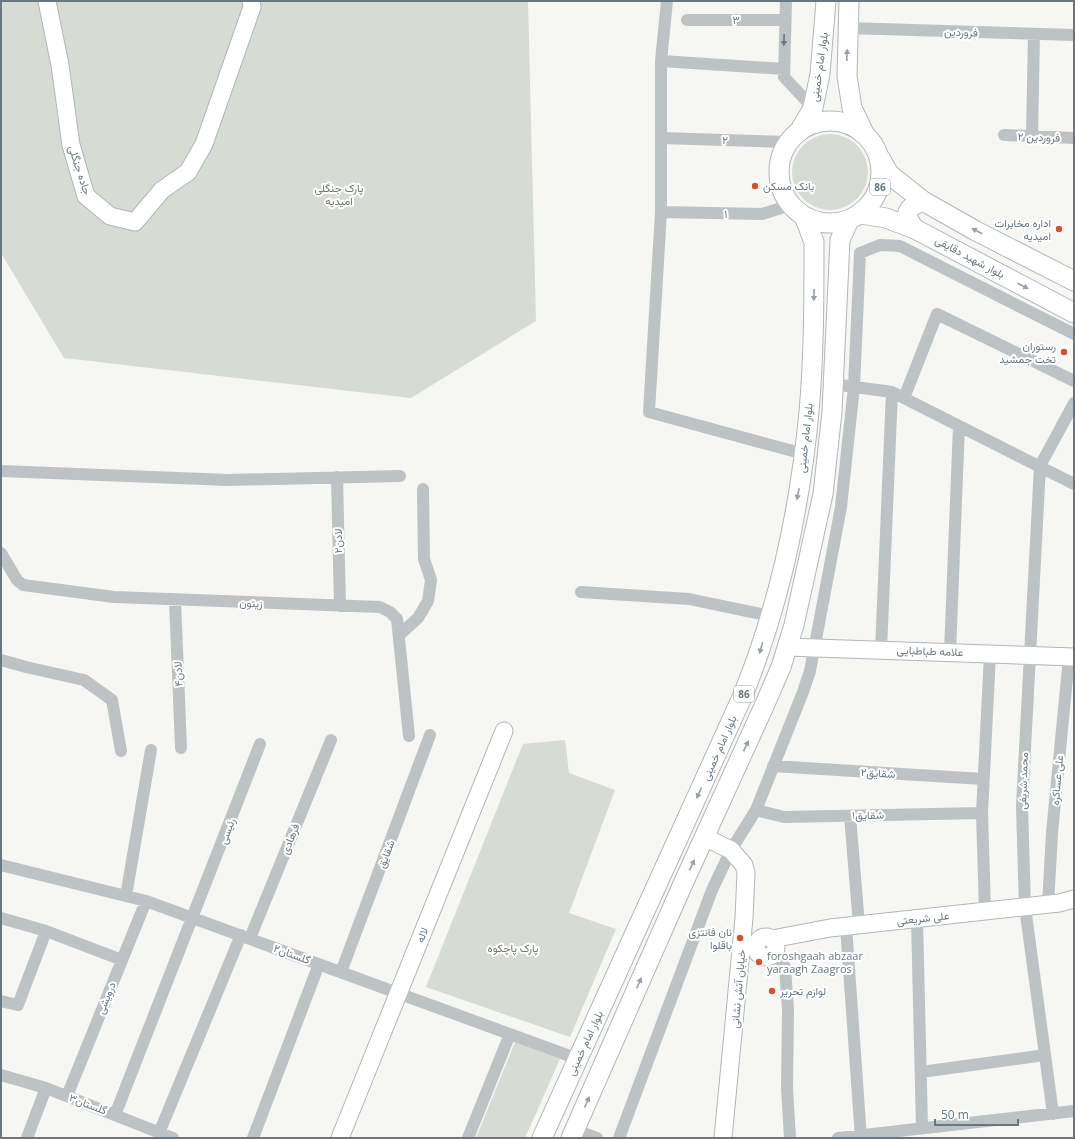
<svg xmlns="http://www.w3.org/2000/svg" width="1075" height="1139" font-family="'Open Sans',Vazirmatn,sans-serif">
<style>
.green{fill:#d6dbd3}
.lines{fill:none;stroke-linecap:round;stroke-linejoin:round}
.secondary-casing{stroke:#b0b6ba;stroke-width:19}
.primary-casing{stroke:#b1b6ba;stroke-width:21}
.street{stroke:#bdc2c5;stroke-width:12}
.secondary{stroke:#fff;stroke-width:17}
.primary{stroke:#fff;stroke-width:19}
.oneway{fill:#677883}
.oneway2{fill:#95a0a8}
.poi-dot{fill:#d94f31;stroke:#fff;stroke-width:1.5}
.labels{text-anchor:middle;stroke-width:4;stroke-linejoin:round;paint-order:stroke}
.shield{fill:#fff;stroke:#95a0a8;stroke-width:1}
.shield-label{font-size:10px;font-weight:bold;fill:#677883}
.street-label{font-size:11px;fill:#677883;stroke:#fff}
.poi-label{font-size:11px;fill:#677883;stroke:#fff;text-anchor:start}
.park-label{font-size:11px;fill:#6b7a66;stroke:#fff}
</style>
<rect width="100%" height="100%" fill="#f6f6f3"/>
<!-- green -->
<path class="green" d="M1 1H528L536 321 411 398 64 358 1 253Z
M792 172a38 38 0 1 1 76 0a38 38 0 1 1-76 0Z
M565 740 569 773 615 790 569 913 616 929 570 1037 426 987 523 744Z
M515 1042 560 1059 525 1138H476Z"/>
<g class="lines">
<!-- secondary casing -->
<g class="secondary-casing">
<path id="secondary" d="M47 1 60 65 71 145 86 196 110 216 135 222 162 190 188 172 204 144 252 7 251 1
M787 647 1074 657
M704 837 731 850 744 865 746 873 744 918 723 1138
M756 947a10 10 0 1 1 20 0a10 10 0 1 1-20 0Z
M772 939 830 928 1059 903 1074 899
M340 1138 504 731"/>
</g>
<!-- primary casing -->
<g class="primary-casing">
<path id="primary" d="M849 1 847 76 852 108 864 133
M779 172a51 51 0 1 1 102 0a51 51 0 1 1-102 0Z
M800 130 813 108 820 74 826 1
M880 158 889 174 923 201 976 231 1074 281
M861 214 886 218 915 229 1074 313
M915 229C902 214 907 207 923 201
M542 1138 743 695C779 606 800 507 809 412 814 356 814 298 814 242L804 216
M571 1138 682 886 765 704 781 667 794 625 823 494 832 412 840 240 849 220"/>
</g>
<!-- street -->
<path class="street" d="M667 1 661 61V212L649 412 804 454
M786 1 784 77 813 108
M687 20H785
M848 28 1074 35
M661 61 784 69
M1004 135 1074 138
M1032 136 1034 34
M661 138 788 142
M661 212 762 214 791 205
M833 384 892 392 1074 484
M904 398 937 314 1074 381
M1 471 228 480 400 476
M337 477 340 606
M1 553 17 580 23 585 114 597 380 607 390 612 397 619 409 736
M581 592 689 599 770 616
M175 600 181 748
M399 635 418 618 428 601 431 580 424 559 423 489
M881 650 892 392
M950 652 959 426
M1 660 26 667 84 680 112 700 121 751
M773 766 983 779
M756 810 784 817 982 813
M850 816 859 925
M1 865 146 901 578 1059
M126 896 151 750
M1048 904 1052 833 1069 657
M985 911 982 813 990 654
M1 918 46 931
M917 919 922 1128
M846 926 861 1138
M250 938 331 740
M774 953 785 967 788 1010 787 1088 790 1138
M341 972 430 735
M1 1001 18 1005 46 931 122 960
M921 1072 1045 1055
M1 1075 46 1088 173 1138
M67 1096 146 901
M1053 1114 1025 907 1022 806 1040 466 1074 403
M115 1115 260 744
M574 1130 597 1138
M159 1133 241 935
M27 1138 46 1088
M253 1138 319 964
M468 1138 510 1034
M619 1138 712 890 731 850 756 810 803 692 810 671 841 507 854 387 860 253 880 245 900 246 1074 334
M838 1138 1074 1111"/>
<!-- secondary -->
<use href="#secondary" class="secondary"/>
<!-- primary -->
<use href="#primary" class="primary"/>
</g>
<!-- one-way arrows -->
<defs><path id="oneway-solid" d="M-6-.8H1V-3.2L6.5 0L1 3.2V.8H-6Z"/></defs>
<use class="oneway" href="#oneway-solid" transform="translate(784 40) rotate(91)"/>
<g class="oneway2">
<use href="#oneway-solid" transform="translate(847 55) rotate(-88)"/>
<use href="#oneway-solid" transform="translate(977 231) rotate(-152)"/>
<use href="#oneway-solid" transform="translate(1023 286) rotate(28)"/>
<use href="#oneway-solid" transform="translate(814 295) rotate(91)"/>
<use href="#oneway-solid" transform="translate(798 494) rotate(101)"/>
<use href="#oneway-solid" transform="translate(761 648) rotate(106)"/>
<use href="#oneway-solid" transform="translate(746 746) rotate(-65)"/>
<use href="#oneway-solid" transform="translate(699 793) rotate(114)"/>
<use href="#oneway-solid" transform="translate(692 865) rotate(-65)"/>
<use href="#oneway-solid" transform="translate(639 983) rotate(-66)"/>
<use href="#oneway-solid" transform="translate(587 1102) rotate(-66)"/>
</g>
<!-- markers -->
<g class="poi-dot">
<circle cx="755" cy="186" r="4"/>
<circle cx="1059" cy="229" r="4"/>
<circle cx="1064" cy="352" r="4"/>
<circle cx="740" cy="938" r="4"/>
<circle cx="759" cy="962" r="4"/>
<circle cx="772" cy="991" r="4"/>
</g>
<g class="labels">
<!-- shield labels -->
<g class="shield">
<rect x="870" y="179" width="20" height="16" rx="3"/>
<rect x="734" y="686" width="20" height="16" rx="3"/>
</g>
<g class="shield-label">
<text x="880" y="191">86</text>
<text x="744" y="698">86</text>
</g>
<!-- street labels -->
<g class="street-label">
<text x="736" y="24">۳</text>
<text transform="translate(961 32) rotate(2)" y="4">فروردین</text>
<text transform="translate(819 67) rotate(-82)" y="4">بلوار امام خمینی</text>
<text transform="translate(1039 137) rotate(2)" y="4">فروردین ۲</text>
<text transform="translate(725 140) rotate(2)" y="4">۲</text>
<text transform="translate(80 170) rotate(72)" y="4">جاده جنگلی</text>
<text transform="translate(726 214) rotate(1)" y="4">۱</text>
<text transform="translate(970 257) rotate(28)" y="4">بلوار شهید دقایقی</text>
<text transform="translate(805 438) rotate(-84)" y="4">بلوار امام خمینی</text>
<text transform="translate(338 541) rotate(-91)" y="4">لادن۲</text>
<text transform="translate(251 603) rotate(2)" y="4">زیتون</text>
<text transform="translate(930 651) rotate(2)" y="4">علامه طباطبایی</text>
<text transform="translate(178 674) rotate(-92)" y="4">لادن۴</text>
<text transform="translate(719 748) rotate(-66)" y="4">بلوار امام خمینی</text>
<text transform="translate(878 773) rotate(3)" y="4">شقایق۲</text>
<text transform="translate(1057 780) rotate(-85)" y="4">علی عساکره</text>
<text transform="translate(1023 781) rotate(-88)" y="4">محمد شریفی</text>
<text transform="translate(868 815) rotate(-1)" y="4">شقایق۱</text>
<text transform="translate(227 831) rotate(-69)" y="4">رئیسی</text>
<text transform="translate(290 839) rotate(-68)" y="4">فرهادی</text>
<text transform="translate(386 854) rotate(-69)" y="4">شقایق</text>
<text transform="translate(923 918) rotate(-6)" y="4">علی شریعتی</text>
<text transform="translate(422 935) rotate(-68)" y="4">لاله</text>
<text transform="translate(292 954) rotate(20)" y="4">گلستان۲</text>
<text transform="translate(738 989) rotate(-85)" y="4">خیابان آتش نشانی</text>
<text transform="translate(106 998) rotate(-68)" y="4">درویشی</text>
<text transform="translate(585 1043) rotate(-65)" y="4">بلوار امام خمینی</text>
<text transform="translate(88 1104) rotate(21)" y="4">گلستان۳</text>
</g>
<!-- poi labels -->
<g class="poi-label">
<text x="763" y="190">بانک مسکن</text>
<text x="1051" y="227" text-anchor="end">اداره مخابرات<tspan x="1051" dy="13">امیدیه</tspan></text>
<text x="1056" y="350" text-anchor="end">رستوران<tspan x="1056" dy="13">تخت جمشید</tspan></text>
<text x="732" y="936" text-anchor="end">نان فانتزی<tspan x="732" dy="13">باقلوا</tspan></text>
<text x="767" y="960">foroshgaah abzaar<tspan x="767" dy="13">yaraagh Zaagros</tspan></text>
<text x="780" y="995">لوازم تحریر</text>
</g>
<!-- park labels -->
<g class="park-label">
<text x="339" y="192">پارک جنگلی<tspan x="339" dy="13">امیدیه</tspan></text>
<text x="513" y="952">پارک پاچکوه</text>
</g>
</g>
<!-- border -->
<rect width="1075" height="1139" fill="none" stroke="#677883" stroke-width="4"/>
<!-- scale -->
<path d="M935 1119v6h83v-6" fill="none" stroke="#677883" stroke-width="2"/>
<text x="941" y="1119" font-size="12" fill="#677883" stroke="#ffffff" stroke-width="3" paint-order="stroke">50 m</text>
</svg>
